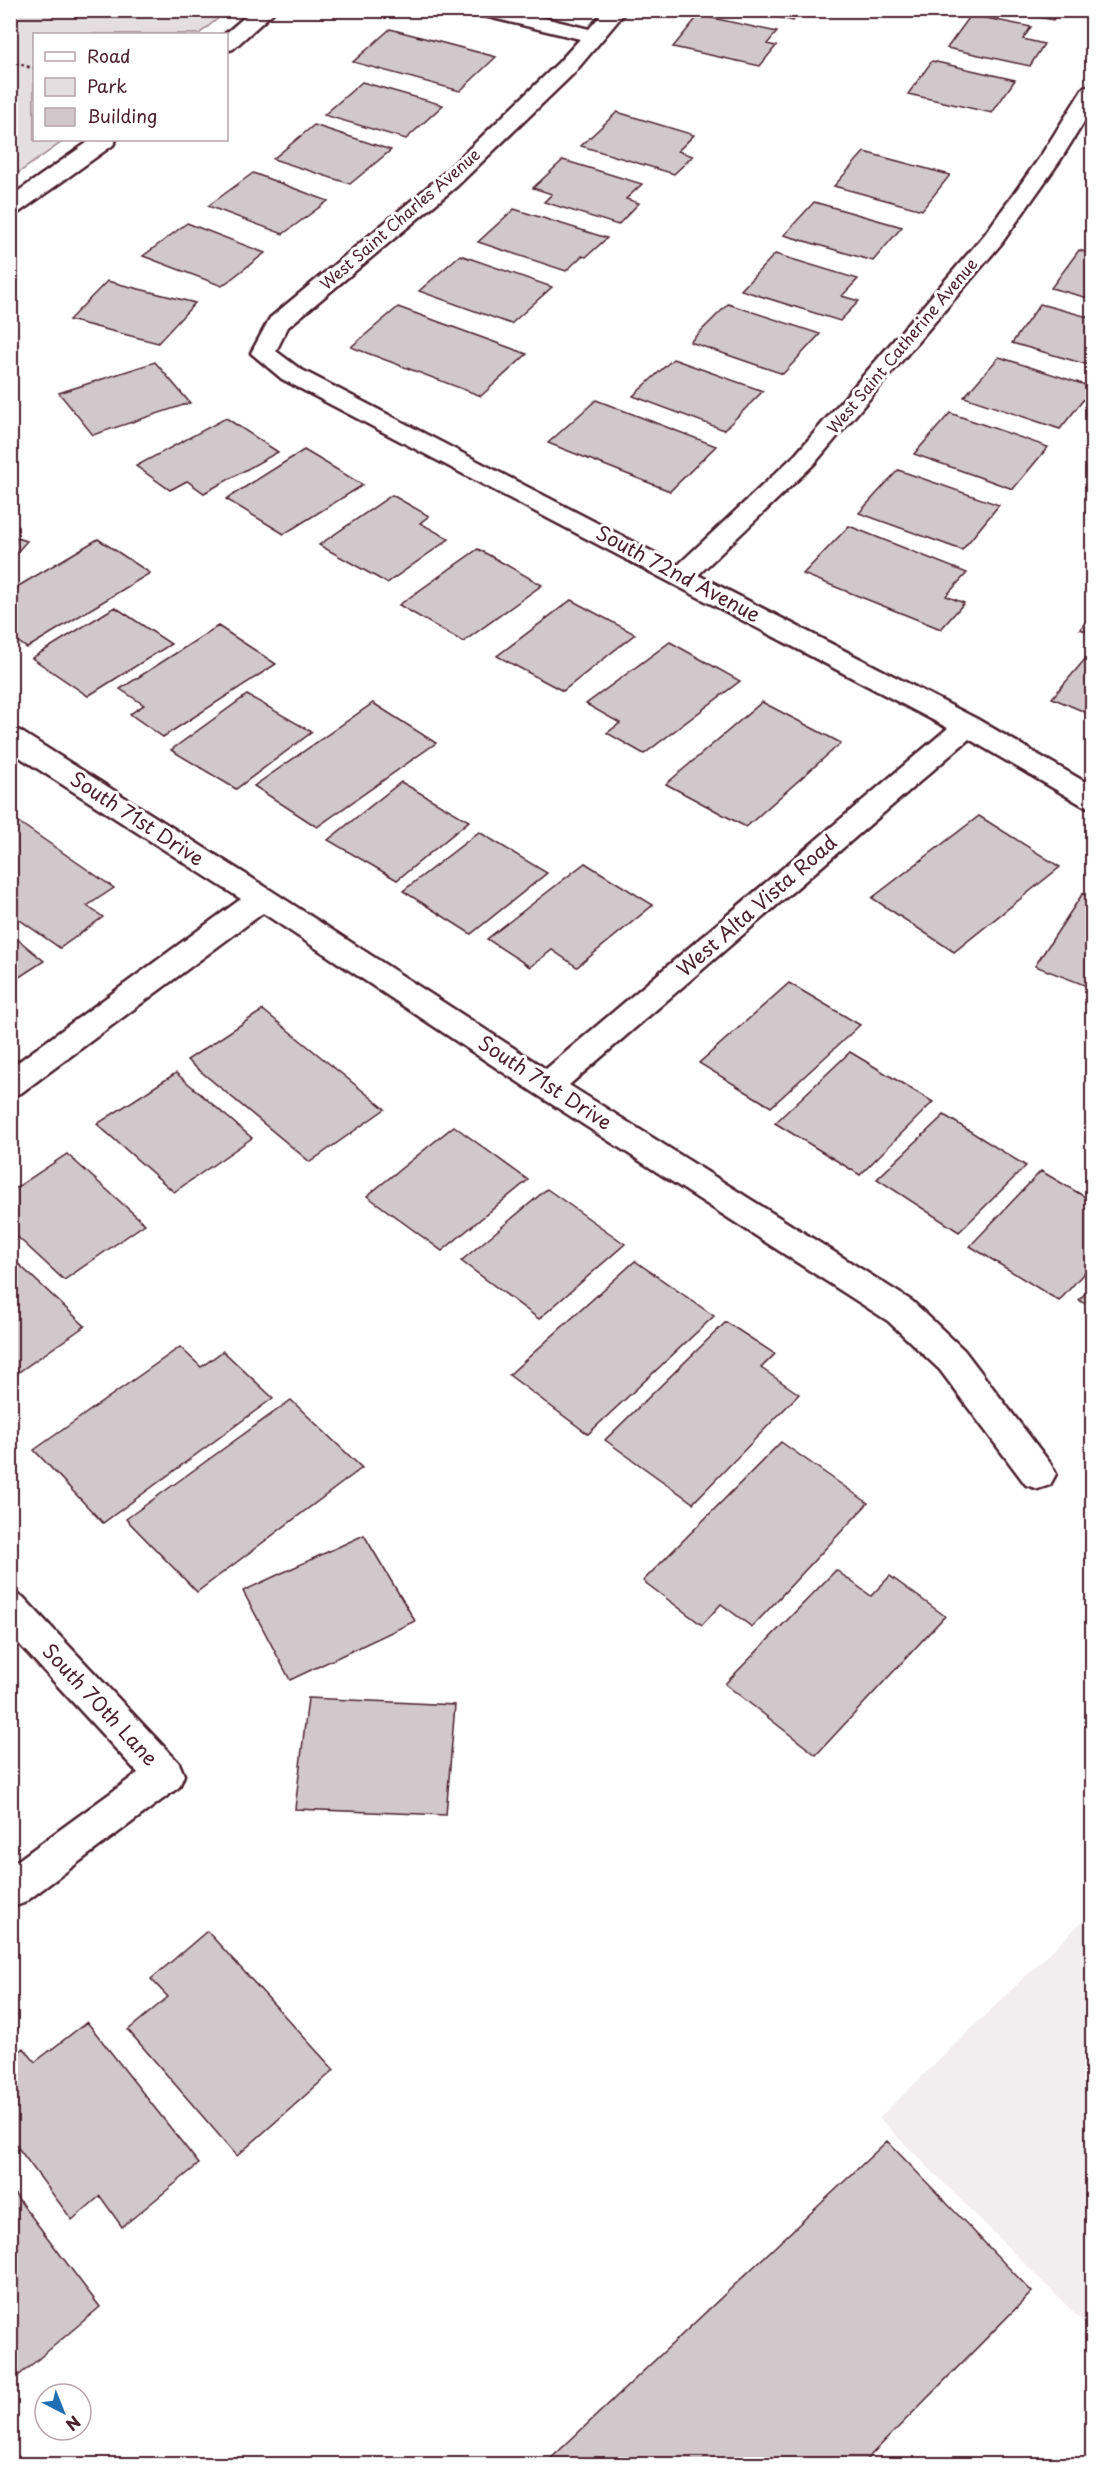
<svg xmlns="http://www.w3.org/2000/svg" width="1103" height="2475" font-family="'Playpen Sans',sans-serif">
<style>
.built{fill:#f2eeef}
.green{fill:#e5dee0;stroke:#987e86;stroke-width:1.5}
.building{fill:#d2c7cb;stroke:#4a1f2b;stroke-width:1.5}
.lines{fill:none;stroke-linecap:round;stroke-linejoin:round}
.minor-casing{stroke:#4a1f2b;stroke-width:5}
.path{stroke:#4a1f2b;stroke-width:3;stroke-dasharray:3 3;stroke-linecap:butt}
.minor{fill:#fff;fill-rule:evenodd}
.labels{text-anchor:middle;stroke-width:6;stroke-linejoin:round;paint-order:stroke}
.far-street-label{font-size:16px;fill:#4a1f2b;stroke:#fff}
.street-label{font-size:20px;fill:#4a1f2b;stroke:#fff}
</style>
<rect width="100%" height="100%" fill="#fff"/>
<filter id="ink" filterUnits="userSpaceOnUse"><feTurbulence type="fractalNoise" baseFrequency=".0167" numOctaves="2"/><feDisplacementMap in="SourceGraphic" scale="12" xChannelSelector="R" yChannelSelector="G"/><feConvolveMatrix kernelMatrix="1 2 1 2 8 2 1 2 1" color-interpolation-filters="sRGB"/></filter>
<g filter="url(#ink)">
<!-- built -->
<path class="built" d="M1092 1912V2331L879 2118Z"/>
<!-- green -->
<path class="green" d="M11 10H227V11L199 34H34V140H65L11 178Z"/>
<!-- building -->
<path class="building" d="M747 10H802L793 21Z
M1004 10H1059L1053 20Z
M699 15 777 32 767 44 776 46 760 66 673 47Z
M971 15 1031 27 1023 39 1044 44 1030 66 947 48Z
M390 29 496 57 460 91 353 62Z
M932 61 1015 80 992 113 908 94Z
M362 82 443 105 406 139 324 115Z
M617 112 694 135 678 151 693 156 674 174 581 146Z
M314 125 391 150 350 184 273 159Z
M864 152 950 175 922 210 834 186Z
M563 160 642 184 626 199 639 203 618 225 544 202 552 194 533 188Z
M253 173 328 201 283 234 208 206Z
M814 202 902 227 873 261 784 235Z
M514 209 607 238 586 257 582 256 566 271 478 242Z
M187 223 265 253 222 286 143 256Z
M1079 250 1092 254V299L1051 288Z
M775 254 858 279 842 296 859 301 840 321 741 290Z
M460 255 552 287 511 324 419 291Z
M107 281 195 303 158 343 69 320Z
M728 304 820 334 783 374 690 342Z
M1040 304 1092 318V366L1012 343Z
M398 307 527 354 481 396 351 347Z
M999 357 1092 387V389L1060 429 964 397Z
M673 359 763 391 724 430 633 396Z
M155 362 190 403 93 435 59 393Z
M596 400 716 446 670 491 548 443Z
M950 413 1048 447 1013 489 914 454Z
M226 418 278 452 204 493 187 481 170 490 136 466Z
M304 450 363 485 284 534 226 499Z
M898 470 999 505 962 550 859 513Z
M392 495 429 516 420 523 449 539 387 583 319 545Z
M849 526 967 573 946 596 964 603 941 629 803 574Z
M10 536 27 541 10 560Z
M98 539 150 573 27 648 10 636V591Z
M478 549 542 585 463 642 399 605Z
M571 600 635 634 563 691 497 656Z
M115 607 171 644 88 696 32 658Z
M1092 613V633L1080 629Z
M218 626 276 664 163 737 130 714 144 705 120 689Z
M670 642 740 681 644 754 607 733 620 723 586 704Z
M1092 651V715L1052 698Z
M247 695 312 732 236 789 171 750Z
M762 702 841 743 746 827 666 784Z
M373 703 436 743 317 827 254 786Z
M401 782 469 821 397 880 328 840Z
M979 816 1060 867 954 952 872 898Z
M20 823 114 888 87 906 103 917 60 948 10 913V829Z
M479 832 547 873 471 934 403 891Z
M585 863 653 905 577 967 552 950 530 967 487 939Z
M1083 893 1092 897V988L1035 966Z
M10 933 44 961 10 983Z
M789 983 860 1025 771 1107 699 1063Z
M263 1010 385 1109 310 1162 187 1060Z
M850 1052 933 1102 860 1175 775 1123Z
M176 1073 252 1138 174 1192 97 1124Z
M944 1115 1026 1166 959 1232 877 1179Z
M454 1126 528 1180 442 1251 367 1196Z
M67 1154 145 1224 64 1280 10 1230V1192Z
M1041 1171 1092 1201V1264L1059 1301 970 1246Z
M547 1189 625 1244 539 1319 461 1261Z
M10 1256 85 1326 10 1378Z
M635 1261 714 1316 588 1434 509 1375Z
M1092 1286V1309L1079 1300Z
M726 1322 775 1354 761 1368 799 1394 693 1503 605 1440Z
M180 1347 201 1367 223 1351 273 1398 103 1523 34 1450Z
M291 1400 362 1468 197 1592 126 1519Z
M781 1442 868 1503 752 1627 721 1604 702 1625 643 1581Z
M364 1535 415 1621 290 1680 243 1591Z
M836 1570 871 1596 890 1576 945 1616 816 1755 725 1684Z
M308 1698 455 1705 446 1815 295 1809Z
M207 1931 334 2070 237 2156 128 2030 168 1997 151 1979Z
M87 2022 199 2164 122 2227 100 2196 72 2220 10 2137V2059L24 2048 35 2062Z
M887 2141 1032 2292 862 2464H545Z
M10 2188 100 2307 10 2383Z"/>
<g class="lines">
<!-- minor casing -->
<g class="minor-casing">
<path id="minor" d="M253 10H276L233 49 226 51 225 34Z
M473 10H512L589 29 605 10H627L574 73 457 186 288 327 276 351 300 369 678 565 796 454 985 234 1040 157 1084 87 1092 86V109L1061 159 1001 244 814 464 698 575 977 719 1092 786V808L1082 805 969 739 569 1085 912 1301 964 1350 1050 1463 1056 1474 1050 1485 1038 1489 1026 1485 940 1370 888 1321 536 1094 263 913 21 1093 10 1097V1068L241 899 10 751V729L20 731 272 891 546 1069 948 728 282 379 251 353 270 318 441 176 558 63 580 39 476 14Z
M91 140H116L113 145 18 213 10 215V197Z
M10 1592 23 1597 179 1763 184 1775 179 1787 24 1903 10 1908V1866L138 1773 10 1634Z"/>
</g>
<!-- path -->
<path class="path" d="M10 60 34 69"/>
<!-- minor -->
<use href="#minor" class="minor"/>
</g>
</g>
<g class="labels">
<!-- far-street labels -->
<g class="far-street-label">
<text transform="translate(400 219) rotate(-41)" y="6">West Saint Charles Avenue</text>
<text transform="translate(902 346) rotate(-50)" y="6">West Saint Catherine Avenue</text>
</g>
<!-- street labels -->
<g class="street-label">
<text transform="translate(678 574) rotate(28)" y="7">South 72nd Avenue</text>
<text transform="translate(137 819) rotate(33)" y="7">South 71st Drive</text>
<text transform="translate(757 906) rotate(-41)" y="7">West Alta Vista Road</text>
<text transform="translate(545 1083) rotate(33)" y="7">South 71st Drive</text>
<text transform="translate(100 1705) rotate(47)" y="7">South 70th Lane</text>
</g>
</g>
<!-- margin -->
<rect width="1103" height="2475" fill="none" stroke="#fff" stroke-width="36"/>
<rect x="18" y="18" width="1067" height="2439" fill="none" stroke="#4a1f2b" stroke-width="2" filter="url(#ink)"/>
<!-- legend -->
<rect x="33" y="33" width="195" height="108" fill="#ffffff" stroke="#b7a5aa" stroke-width="1.5"/>
<rect x="45" y="52" width="30" height="9" fill="#ffffff" stroke="#b7a5aa" stroke-width="1.5"/>
<text x="87" y="63" font-size="18" fill="#4a1f2b">Road</text>
<rect x="45" y="78" width="30" height="18" fill="#e5dee0" stroke="#b7a5aa" stroke-width="1.5"/>
<text x="87" y="93" font-size="18" fill="#4a1f2b">Park</text>
<rect x="45" y="108" width="30" height="18" fill="#d2c7cb" stroke="#b7a5aa" stroke-width="1.5"/>
<text x="87" y="123" font-size="18" fill="#4a1f2b">Building</text>
<!-- north arrow -->
<g transform="translate(63 2412) rotate(138)"><circle r="28" fill="#ffffff" stroke="#b7a5aa" stroke-width="1.5"/>
<path d="M0-4.5L10 22L0 15L-10 22Z" fill="#1f6fb2"/>
<text y="-9" font-size="16" font-weight="bold" text-anchor="middle" fill="#4a1f2b">N</text>
</g>
</svg>
